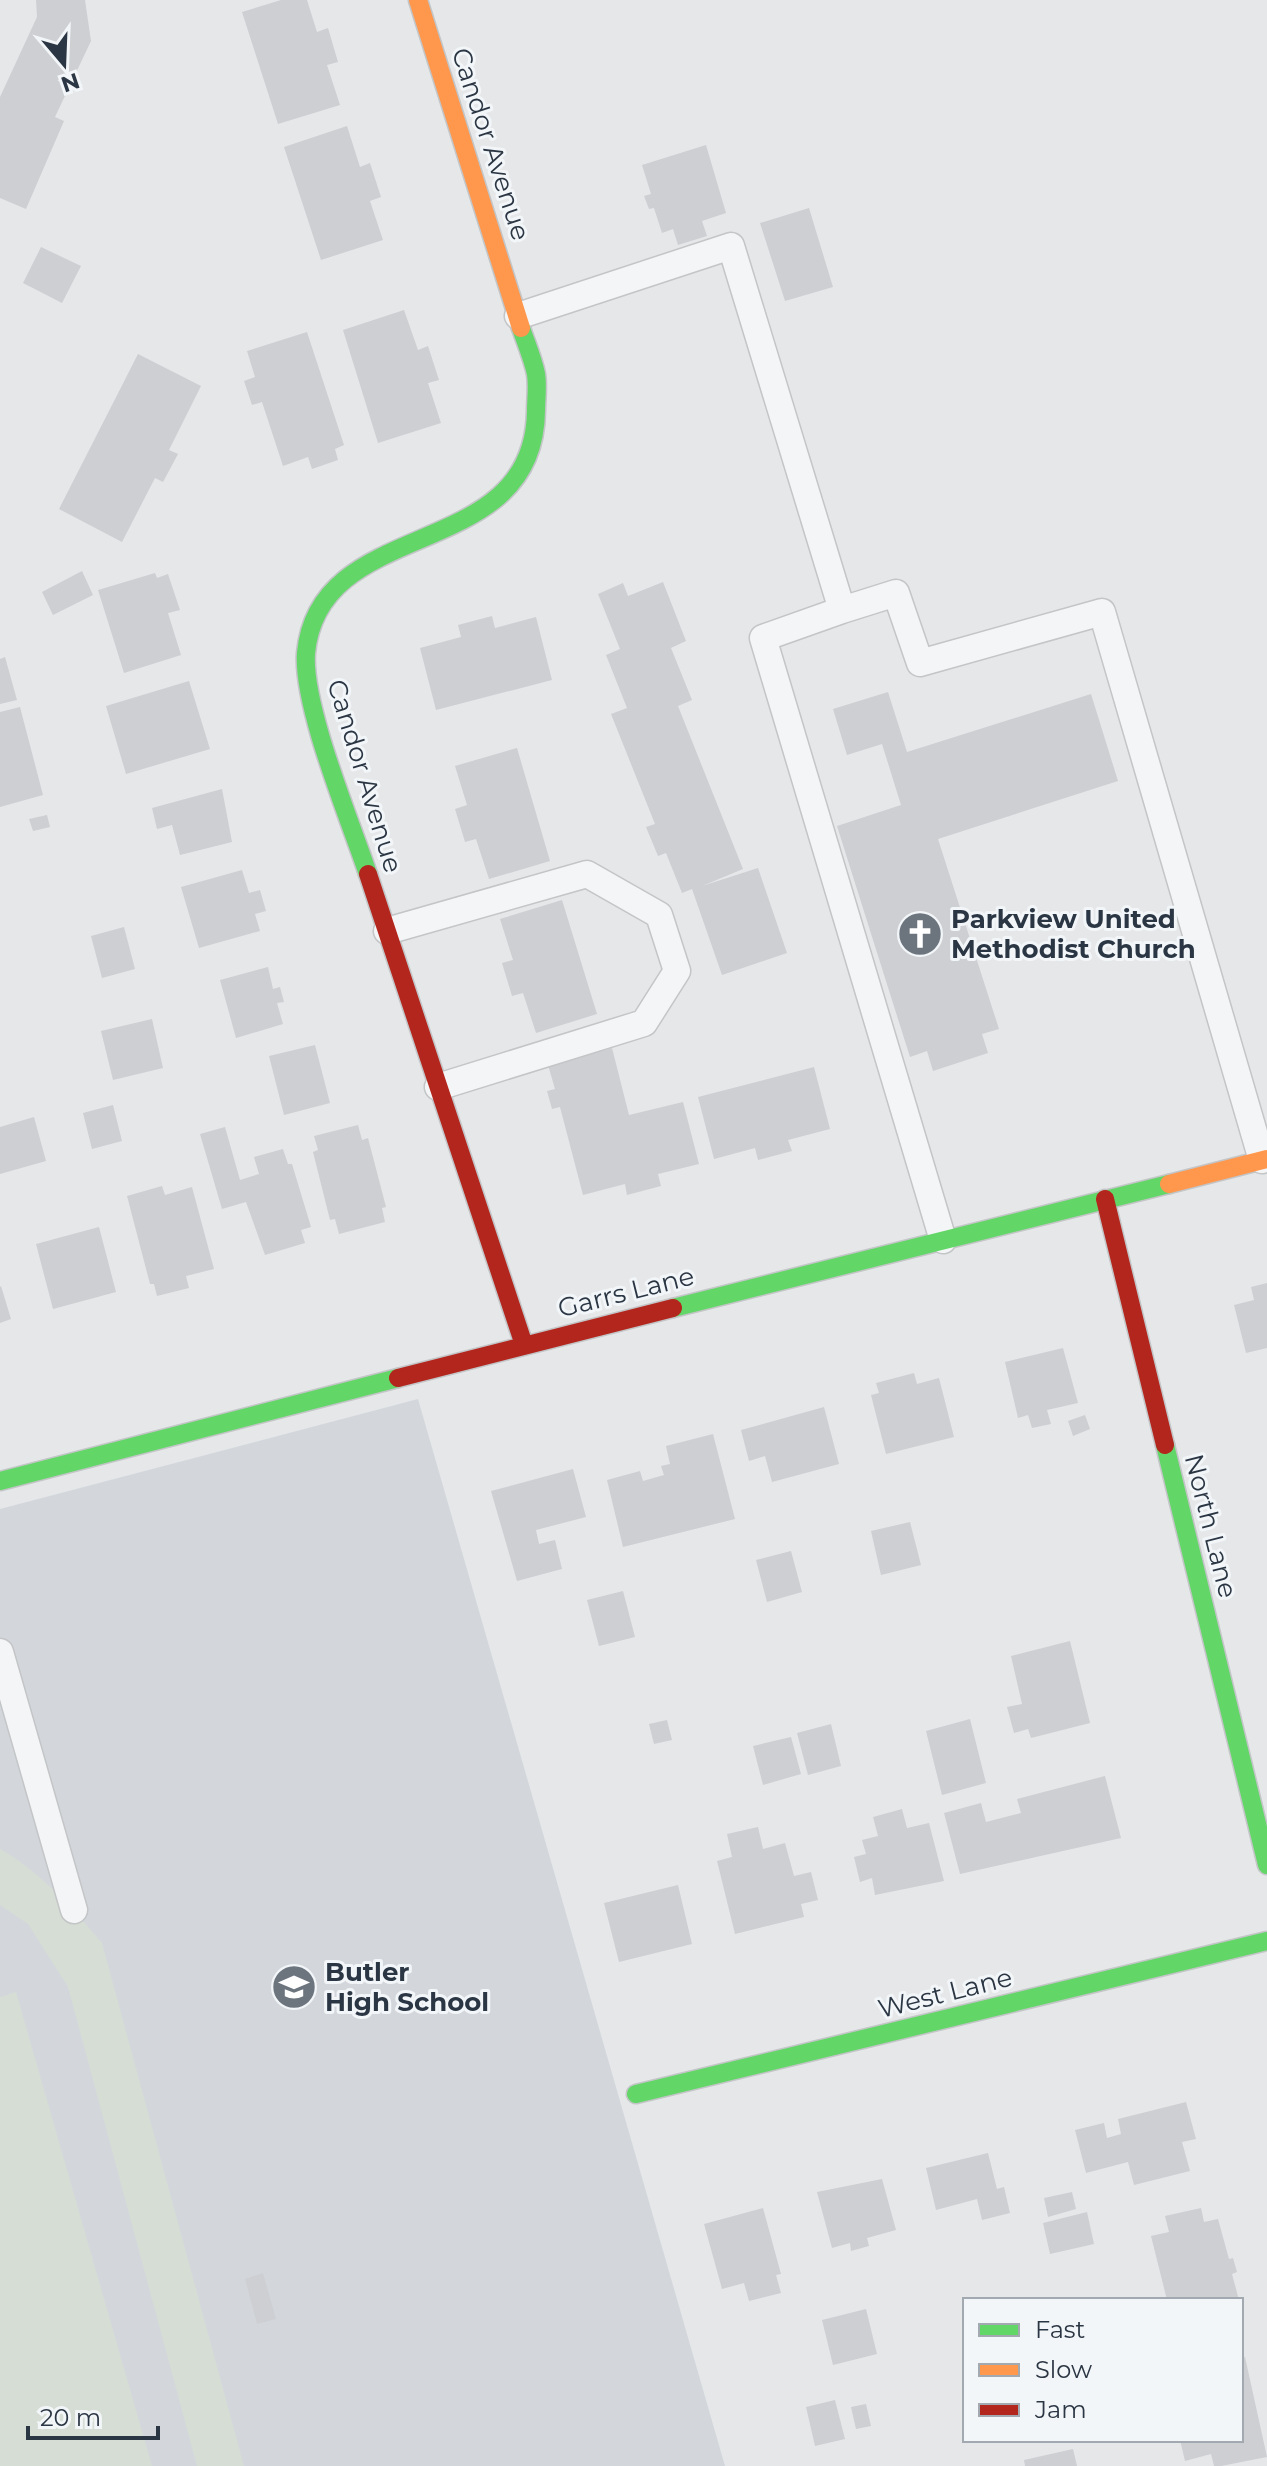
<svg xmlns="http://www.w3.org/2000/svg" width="1267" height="2466" font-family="Montserrat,sans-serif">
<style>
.built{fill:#d3d7dc}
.green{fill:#d6ddd5}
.building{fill:#cdcfd2}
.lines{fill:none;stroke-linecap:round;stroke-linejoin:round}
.lane-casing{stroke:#c3c5c7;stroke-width:29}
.fast-casing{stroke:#c3c5c7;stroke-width:21}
.slow-casing{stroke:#c3c5c7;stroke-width:21}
.jam-casing{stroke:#c3c5c7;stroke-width:21}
.lane{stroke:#f4f5f6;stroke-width:26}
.fast{stroke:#63d668;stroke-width:18}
.slow{stroke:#ff974d;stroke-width:18}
.jam{stroke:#b3261e;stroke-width:18}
.labels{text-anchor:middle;stroke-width:6;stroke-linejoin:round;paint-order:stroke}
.street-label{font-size:26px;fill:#2b3644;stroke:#f3f6f8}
.poi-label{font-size:26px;font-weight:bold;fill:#2b3644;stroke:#f3f6f8;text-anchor:start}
</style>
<rect width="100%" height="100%" fill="#e5e7e9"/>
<!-- built -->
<path class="built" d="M418 1399 725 2466H0V1509Z"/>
<!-- green -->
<path class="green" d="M0 1849C40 1871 73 1909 102 1943L244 2466H197L68 1987 28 1924 0 1905Z
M16 1992 152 2466H0V1997Z"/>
<!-- building -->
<path class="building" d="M36 0H85L91 41 55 117 64 121 26 209 0 198V97L37 17Z
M281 0H307L317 32 328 28 338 62 327 65 340 105 278 124 242 12Z
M347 126 360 167 370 163 381 197 370 201 383 240 321 260 284 147Z
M706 145 726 213 702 221 707 236 678 245 673 229 662 233 654 208 649 209 644 196 651 194 642 165Z
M809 208 833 287 785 301 760 223Z
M41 247 81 266 62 303 23 283Z
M404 310 418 350 428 346 439 380 428 383 441 423 378 443 343 330Z
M307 332 344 445 335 449 338 460 312 469 308 457 283 466 262 402 252 405 244 381 255 377 247 351Z
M138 354 201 386 169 450 178 454 163 482 155 478 122 542 59 509Z
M82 571 93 595 53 615 42 592Z
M155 573 157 578 168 574 180 610 168 613 181 655 124 673 98 590Z
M663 582 686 641 671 648 692 700 678 706 743 869 702 886 758 868 787 953 722 975 692 889 682 893 666 853 658 856 646 827 655 824 611 714 627 708 606 655 620 649 598 594 623 583 628 596Z
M492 616 495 628 536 617 552 680 436 710 420 648 461 637 458 625Z
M5 657 17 700 0 704V659Z
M189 681 210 749 126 774 106 706Z
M888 692 907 752 1091 694 1118 781 938 839 999 1029 982 1034 988 1053 933 1071 927 1051 910 1057 837 826 901 805 882 744 847 755 833 709Z
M20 707 43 795 0 807V712Z
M517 748 550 861 489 879 476 839 465 842 455 809 467 805 455 766Z
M222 789 232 842 180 855 172 825 157 829 152 808Z
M47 815 50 827 33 831 29 819Z
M242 870 249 893 260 890 266 911 255 914 260 931 199 948 181 887Z
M562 900 597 1014 536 1033 523 993 512 996 502 963 513 960 500 919Z
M124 927 135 969 102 978 91 936Z
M268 967 273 989 280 987 284 1002 277 1003 283 1024 236 1038 220 980Z
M152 1019 163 1068 113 1080 101 1031Z
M315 1045 330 1103 284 1115 269 1056Z
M612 1048 629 1115 683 1102 699 1164 658 1174 661 1186 627 1195 625 1184 583 1195 560 1107 552 1109 547 1091 555 1089 548 1065Z
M814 1067 830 1129 788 1140 792 1151 758 1160 755 1148 714 1159 698 1097Z
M113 1105 122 1141 92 1149 83 1113Z
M34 1117 46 1161 0 1174V1127Z
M358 1125 362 1140 368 1138 386 1207 382 1208 385 1222 339 1234 335 1219 330 1220 313 1152 318 1150 314 1136Z
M225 1127 240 1180 259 1174 254 1157 283 1149 288 1164H292L311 1227 301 1230 305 1243 265 1255 246 1202 222 1209 200 1134Z
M162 1186 165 1195 192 1187 214 1269 186 1276 189 1288 157 1296 154 1284H150L127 1196Z
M99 1227 116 1292 53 1309 36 1244Z
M1267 1283V1348L1246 1353 1234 1305 1254 1300 1251 1287Z
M1 1286 11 1319 0 1323V1287Z
M1063 1348 1078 1403 1047 1410 1051 1424 1032 1428 1028 1415 1018 1418 1005 1362Z
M914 1373 917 1384 939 1378 954 1437 886 1454 871 1395 879 1393 876 1383Z
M824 1407 839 1464 772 1482 765 1456 749 1461 741 1430Z
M1085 1415 1090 1429 1073 1436 1068 1421Z
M713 1434 735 1519 623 1547 607 1480 640 1471 643 1481 664 1475 661 1466 670 1464 666 1446Z
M573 1469 586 1517 536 1530 539 1544 555 1540 562 1569 517 1581 491 1491Z
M910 1522 921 1565 881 1575 871 1531Z
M791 1551 802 1592 767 1602 756 1560Z
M623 1591 635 1637 599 1646 587 1600Z
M1070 1641 1090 1723 1031 1738 1028 1729 1014 1733 1007 1707 1022 1704 1011 1656Z
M970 1719 986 1783 942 1795 926 1731Z
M667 1720 672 1740 654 1744 649 1724Z
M831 1724 841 1766 808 1775 797 1733Z
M791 1737 801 1774 763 1785 753 1746Z
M1105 1776 1121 1838 960 1874 944 1813 981 1803 986 1822 1021 1813 1017 1799Z
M902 1809 907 1828 929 1823 944 1881 875 1895 872 1878 860 1882 854 1857 866 1854 862 1840 878 1836 873 1817Z
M758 1827 763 1849 785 1843 794 1876 811 1872 818 1900 801 1904 804 1917 735 1934 717 1861 732 1857 727 1834Z
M678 1885 692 1944 619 1962 604 1903Z
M1186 2102 1196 2139 1182 2142 1190 2171 1134 2185 1128 2162 1086 2173 1075 2130 1104 2123 1107 2138 1121 2134 1118 2119Z
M988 2153 997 2189 1004 2187 1010 2213 982 2220 977 2199 936 2210 926 2168Z
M882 2179 896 2230 867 2238 869 2246 851 2251 850 2243 832 2248 817 2192Z
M1072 2192 1076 2209 1048 2217 1044 2198Z
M763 2208 781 2274 776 2275 781 2293 749 2301 744 2283 722 2289 704 2224Z
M1201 2208 1204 2222 1218 2219 1229 2259 1233 2258 1237 2272 1232 2274 1239 2300H1167L1151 2236 1169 2232 1165 2216Z
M1087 2212 1094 2244 1050 2254 1043 2223Z
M263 2273 276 2319 257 2324 245 2279Z
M866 2309 877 2354 833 2365 822 2320Z
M1245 2357 1267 2457 1221 2466H1214L1211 2454 1185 2461 1180 2440H1241V2358Z
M835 2400 845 2439 815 2446 806 2407Z
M866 2404 871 2426 856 2429 851 2407Z
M1073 2449 1077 2466H1025L1024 2460Z"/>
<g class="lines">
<!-- lane casing -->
<g class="lane-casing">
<path id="lane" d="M518 316 731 246 842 610 896 593 920 663 1102 612 1262 1160
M842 610 763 638 943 1240
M387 931 587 874 659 915 677 971 644 1023 438 1087
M0 1652 74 1910"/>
</g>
<!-- fast casing -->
<g class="fast-casing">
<path id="fast" d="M368 874C350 820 302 706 306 653 319 513 534 565 536 411 536 399 538 386 536 374 533 359 526 343 521 328
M673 1308 1169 1184
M1165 1445 1267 1865
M0 1481 398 1378
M636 2094 1267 1941"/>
</g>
<!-- slow casing -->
<g class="slow-casing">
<path id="slow" d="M418 0 521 328
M1169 1184 1267 1159"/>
</g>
<!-- jam casing -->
<g class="jam-casing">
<path id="jam" d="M368 874 524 1345
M1105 1199 1165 1445
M398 1378 673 1308"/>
</g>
<!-- lane -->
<use href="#lane" class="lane"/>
<!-- fast -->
<use href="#fast" class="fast"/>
<!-- slow -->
<use href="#slow" class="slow"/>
<!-- jam -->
<use href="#jam" class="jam"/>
</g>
<!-- icons -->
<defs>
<g id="church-disc" transform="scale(2.3)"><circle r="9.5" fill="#6c747e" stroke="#f3f6f8"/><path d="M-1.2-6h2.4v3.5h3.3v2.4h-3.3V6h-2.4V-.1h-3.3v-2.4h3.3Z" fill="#fff"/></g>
<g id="school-disc" transform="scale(2.3)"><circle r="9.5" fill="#6c747e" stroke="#f3f6f8"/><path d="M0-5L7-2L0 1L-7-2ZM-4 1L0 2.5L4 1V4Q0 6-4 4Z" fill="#fff"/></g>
</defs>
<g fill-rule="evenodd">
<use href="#church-disc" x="920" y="934"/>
<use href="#school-disc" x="294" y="1987"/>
</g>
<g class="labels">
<!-- street labels -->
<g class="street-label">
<text transform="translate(491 144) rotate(72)" y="9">Candor Avenue</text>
<text transform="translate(365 776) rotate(73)" y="9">Candor Avenue</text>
<text transform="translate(626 1292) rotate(-14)" y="9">Garrs Lane</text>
<text transform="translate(1211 1526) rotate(76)" y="9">North Lane</text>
<text transform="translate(945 1993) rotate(-14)" y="9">West Lane</text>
</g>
<!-- poi labels -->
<g class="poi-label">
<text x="951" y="928">Parkview United<tspan x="951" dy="30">Methodist Church</tspan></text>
<text x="325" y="1981">Butler<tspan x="325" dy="30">High School</tspan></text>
</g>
</g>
<!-- legend -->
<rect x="963" y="2298" width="280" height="144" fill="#f3f6f8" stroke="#a3a9b0" stroke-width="2"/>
<rect x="979" y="2324" width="40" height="12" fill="#63d668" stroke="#a3a9b0" stroke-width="2"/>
<text x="1035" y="2338" font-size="24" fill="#2b3644">Fast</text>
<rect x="979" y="2364" width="40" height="12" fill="#ff974d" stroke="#a3a9b0" stroke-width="2"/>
<text x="1035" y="2378" font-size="24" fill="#2b3644">Slow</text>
<rect x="979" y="2404" width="40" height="12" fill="#b3261e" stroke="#a3a9b0" stroke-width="2"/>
<text x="1035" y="2418" font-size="24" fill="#2b3644">Jam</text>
<!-- north arrow -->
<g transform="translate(64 64) rotate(161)" stroke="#f3f6f8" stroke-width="6" paint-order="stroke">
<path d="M0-6L14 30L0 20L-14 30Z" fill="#2b3644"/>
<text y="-12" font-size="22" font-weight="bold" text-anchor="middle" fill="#2b3644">N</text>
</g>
<!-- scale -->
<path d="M28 2426v12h130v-12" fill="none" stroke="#2b3644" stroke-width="4"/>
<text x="40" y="2426" font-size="24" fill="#2b3644" stroke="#f3f6f8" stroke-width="6" paint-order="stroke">20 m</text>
</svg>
